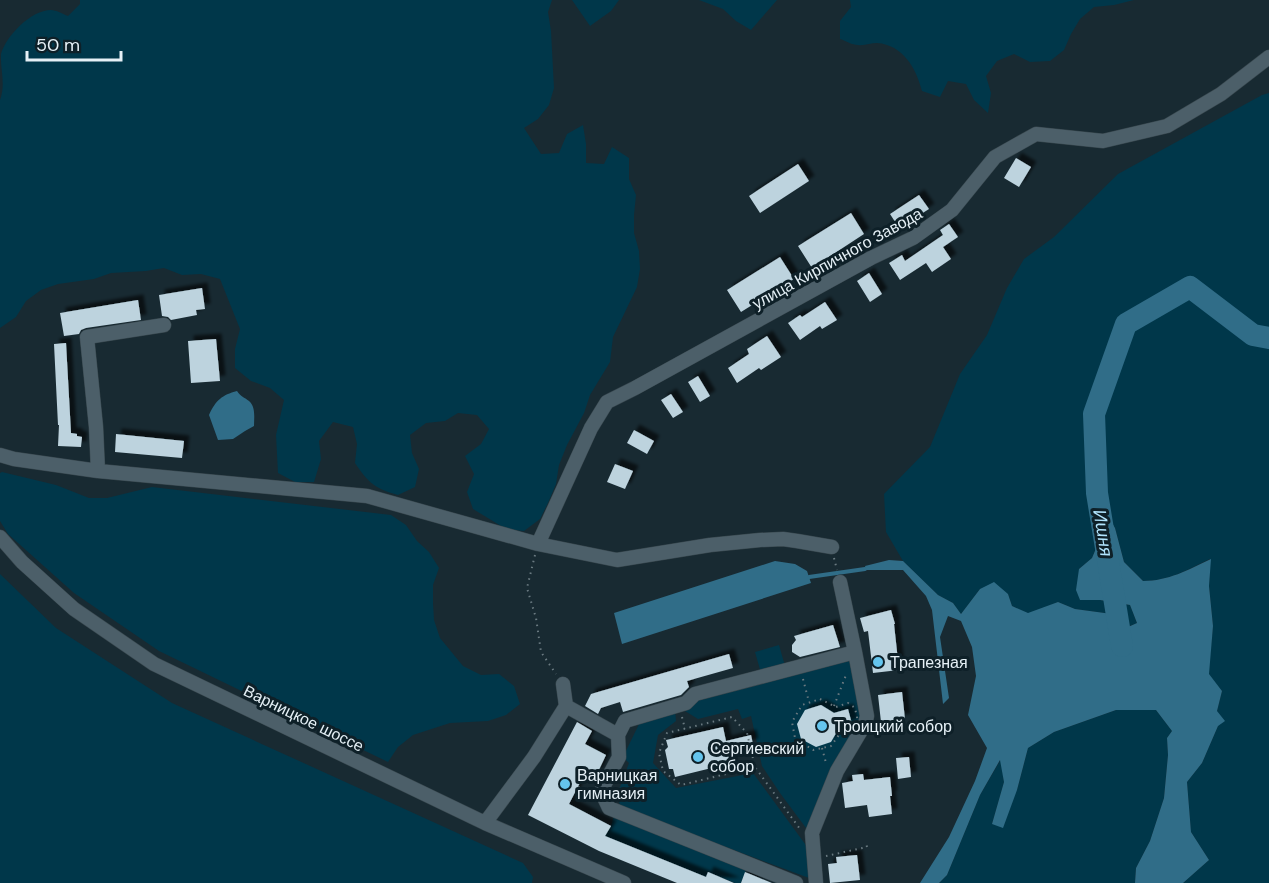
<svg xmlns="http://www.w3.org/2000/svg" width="1269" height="883" font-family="'DM Sans',sans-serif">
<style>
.green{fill:#00374a}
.water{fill:#306d88}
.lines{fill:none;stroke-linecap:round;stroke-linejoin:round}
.stream{stroke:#306d88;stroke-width:4}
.river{stroke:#306d88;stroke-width:22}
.building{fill:#bdd3de;filter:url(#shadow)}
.minor-casing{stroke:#38474e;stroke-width:15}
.path{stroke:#6a7a81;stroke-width:2;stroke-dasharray:1.5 4.5;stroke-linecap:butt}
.minor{stroke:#4c5f69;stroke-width:14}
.poi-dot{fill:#65c5ee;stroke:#0e2028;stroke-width:2}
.labels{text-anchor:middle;stroke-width:6;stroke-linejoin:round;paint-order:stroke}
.street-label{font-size:16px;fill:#e5f0f6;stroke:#0e2028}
.poi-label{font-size:16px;fill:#e5f0f6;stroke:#0e2028;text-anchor:start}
.water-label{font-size:18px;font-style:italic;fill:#b1e4fd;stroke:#0e2028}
</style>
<defs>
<filter id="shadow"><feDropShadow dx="5.5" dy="-5.5" stdDeviation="1.5" flood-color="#0009"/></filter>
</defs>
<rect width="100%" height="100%" fill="#182a32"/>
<!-- green -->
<path class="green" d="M80 0H552L548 12 551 31 554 88 549 105 538 119 524 128 541 154 559 153 567 134 583 125 586 144V163L604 164 612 147 629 158V179L636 195 634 215V233L639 251 640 269 637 287 613 337 610 362 590 395 584 413 567 445 559 465 556 484 548 503 540 519 524 531 506 529 473 509 467 492 474 474 465 456 481 444 489 429 477 415 458 413 445 421 426 423 410 435 412 453 419 469 415 487 398 495C376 489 368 483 355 463L357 444 353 427 333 422 319 441 321 459 314 482H295L278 473 276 435 284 400 270 388 251 381 235 368V349L240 329 220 279 201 274 182 275 164 268 146 271 111 273 94 279 58 284 41 290 26 301 16 317 0 328V100C6 84 0 69 1 54 6 36 31 10 51 10 56 10 63 14 68 16L80 4Z
M572 0H619L611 11 590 26Z
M699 0H777L751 30 736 21 723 9Z
M850 0H1134L1114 5 1094 7 1080 19 1071 34 1064 50 1050 61 1030 62 1014 54 997 61 986 76 991 93 988 113 974 100 966 84 948 81 940 97 922 91C916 68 903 45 877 43 871 43 864 46 858 45 852 45 846 41 840 39V21L851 7Z
M1269 93V883H1183L1209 860 1191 832 1187 782 1202 763 1218 726 1217 711 1222 691 1208 674 1213 626 1209 586 1210 559C1187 570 1169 581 1143 581L1124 562 1115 528 1111 521 1109 504 1097 493 1095 506 1104 518 1102 534 1092 558 1079 569 1080 600H1100L1130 605 1137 623 1127 627 1112 614 1075 609 1058 602 1029 614 1012 606 1008 594 980 589 961 614 953 603 938 595 903 561 886 532 884 494 930 447 960 374 987 335 1007 288 1024 259 1054 237 1118 174 1262 95Z
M2 472 56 485 89 498H107L152 487 391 515 406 525 417 541 429 552 439 568 433 585V603L434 620 440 638 463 666 481 675 499 674 514 686 520 704 506 715 488 721 450 723 413 735 398 747 388 762 159 651 74 593 8 534 0 521V473Z
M0 574 56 628 172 703 523 863 533 877 532 883H0Z
M779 645 785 666 761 673 755 652Z
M852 658 865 717 809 832 780 793 762 766 751 716 742 719 738 709 698 719 685 711 696 699Z
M675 710 676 721 658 735 653 763 676 788 753 773 808 848 809 878 621 808 617 795 629 763 623 757 641 720Z
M1116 710H1156L1172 731 1167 738 1168 755 1164 798 1150 841 1136 868 1135 883H939L947 875 980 795 1001 759 1004 782 992 824 1017 790 1028 748 1054 732Z
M614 816 783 883H776L746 870 741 883H735L708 872 706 877 605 836 611 826Z"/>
<!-- water -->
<path class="water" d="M237 391C241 397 244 397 249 401 256 407 254 418 254 426L245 431 233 439 218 440 209 415C216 400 222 395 237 391Z
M1097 493 1109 504 1111 521 1115 528 1124 562 1143 581C1168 581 1188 570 1211 559L1209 586 1213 626 1209 674 1222 691 1217 711 1225 721 1218 726 1202 763 1187 782 1191 832 1209 860 1183 883H1135L1136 868 1150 841 1164 798 1168 755 1167 738 1172 731 1156 710H1116L1054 732 1028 748 1017 790 1003 828 992 824 1004 782 1000 760 980 795 947 875 939 883H920L949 837 975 781 987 748 968 715 976 676 972 647 961 621 948 616 940 637 949 698 943 704 932 610 926 596 903 570H866L865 566 889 560 903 561 938 595 953 603 961 614 980 589 994 582 1008 594 1012 606 1028 613 1058 602 1075 609 1112 614 1124 619 1128 627 1137 623 1130 605 1100 600H1080L1076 590 1079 569 1092 558 1102 534 1104 518 1095 506Z
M775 561 795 564 807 571 811 583 622 644 614 613Z"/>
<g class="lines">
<!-- stream -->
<path class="stream" d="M809 577 865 569"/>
<!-- river -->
<path class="river" d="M1122 646 1097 493 1094 414 1126 324 1190 287 1253 335 1269 338"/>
</g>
<!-- building -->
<path class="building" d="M1016 158 1031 167 1019 187 1004 178Z
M798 164 809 181 760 213 749 196Z
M919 195 929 209 899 228 890 214Z
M851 213 864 234 812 268 798 246Z
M949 224 958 237 943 247 951 259 932 272 926 263 900 280 889 263 902 255 905 261 943 235 940 230Z
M780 257 794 279 741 312 727 290Z
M869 273 882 294 870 302 857 281Z
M202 288 205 309 196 310 197 315 171 320 168 317 162 316 159 295Z
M138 300 141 320 86 328 81 330 79 334 64 336 60 313Z
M825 302 837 320 822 329 820 326 800 340 788 323 800 315 802 317Z
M767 336 781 357 761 370 759 368 737 383 728 368 749 354 747 349Z
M216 339 220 381 191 383 188 341Z
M66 343 71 433 77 434V436L82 437 81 447 58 446 59 425H58L54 344Z
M698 376 710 396 700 402 688 382Z
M671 394 683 412 673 418 661 400Z
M634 430 654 441 647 454 627 443Z
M116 434 184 441 182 458 115 452Z
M615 464 633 471 625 489 607 482Z
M891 610 895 624H894L899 670 873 673 868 631 864 632 860 618Z
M833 625 840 647 800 657 792 652V645L796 640 794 636Z
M729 654 733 668 687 681 689 687 681 695 623 712 620 702 601 708 598 714 585 706 591 694Z
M902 692 905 719 881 722 878 695Z
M821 705 834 713 848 709 852 724 839 728 831 742 816 747 801 739 797 724 805 710Z
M577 722 592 731 585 744 606 755 597 774 587 769 569 804 611 826 605 836 706 877 708 872 734 883H677L599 851 528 815Z
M723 727 726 741 751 735 753 744 729 750 732 763 675 777 673 769H669L665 750 668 747 666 740Z
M909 757 911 777 898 779 896 758Z
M863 774 864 780 890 777 892 796H890L892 814 869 817 867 805 845 808 842 783 853 781 852 775Z
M857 855 860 880 830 883 828 864 837 863 836 857Z
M745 872 772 883H741Z"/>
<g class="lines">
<!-- minor casing -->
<g class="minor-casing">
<path id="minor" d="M0 455 14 459 98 471 367 496 538 544 617 560 710 545 760 540 783 539 797 541 832 547
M98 471 96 427 87 337 164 325
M0 537 22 562 74 609 154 664 485 823 624 883
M538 544 591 428 607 402 635 388 871 258 913 238 952 210 995 157 1036 134 1103 141 1167 126 1221 94 1269 57
M566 706 618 735 625 721 686 703 695 694 855 652
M618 735 619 757 601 791 609 808 796 883
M485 823 534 757 566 706 563 684
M816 883 812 833 837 771 865 724 867 716 855 652 840 582"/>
</g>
<!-- path -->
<path class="path" d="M535 555 527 588 536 618 541 652 556 674
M834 558 837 570
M803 679 809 702
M820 699 836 707 848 703 855 708 858 722 850 729 841 732 831 746 813 750 795 738 792 722 802 705Z
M834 706 846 675
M682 717 685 729
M822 748 826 763
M755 767 681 785 663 771 659 753 667 733 732 717 747 733 755 767 800 829
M578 787 589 789
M826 856 867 847 866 843"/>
<!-- minor -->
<use href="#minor" class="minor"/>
</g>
<!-- markers -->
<g class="poi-dot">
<circle cx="878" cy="662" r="6"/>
<circle cx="822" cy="726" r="6"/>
<circle cx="698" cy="757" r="6"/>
<circle cx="565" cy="784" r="6"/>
</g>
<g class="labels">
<!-- street labels -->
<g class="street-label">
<text transform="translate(837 258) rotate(-29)" y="6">улица Кирпичного Завода</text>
<text transform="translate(304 718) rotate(26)" y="6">Варницкое шоссе</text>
</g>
<!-- poi labels -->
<g class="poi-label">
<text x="890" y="668">Трапезная</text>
<text x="834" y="732">Троицкий собор</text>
<text x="710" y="754">Сергиевский<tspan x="710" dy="18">собор</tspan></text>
<text x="577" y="781">Варницкая<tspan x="577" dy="18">гимназия</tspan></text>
</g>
<!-- water labels -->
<g class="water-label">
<text transform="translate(1103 533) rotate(81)" y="6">Ишня</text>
</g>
</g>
<!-- scale -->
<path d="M27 51v9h94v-9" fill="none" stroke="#e5f0f6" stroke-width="3"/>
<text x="36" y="51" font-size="18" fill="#e5f0f6" stroke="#0e2028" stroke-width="4.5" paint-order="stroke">50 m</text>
</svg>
